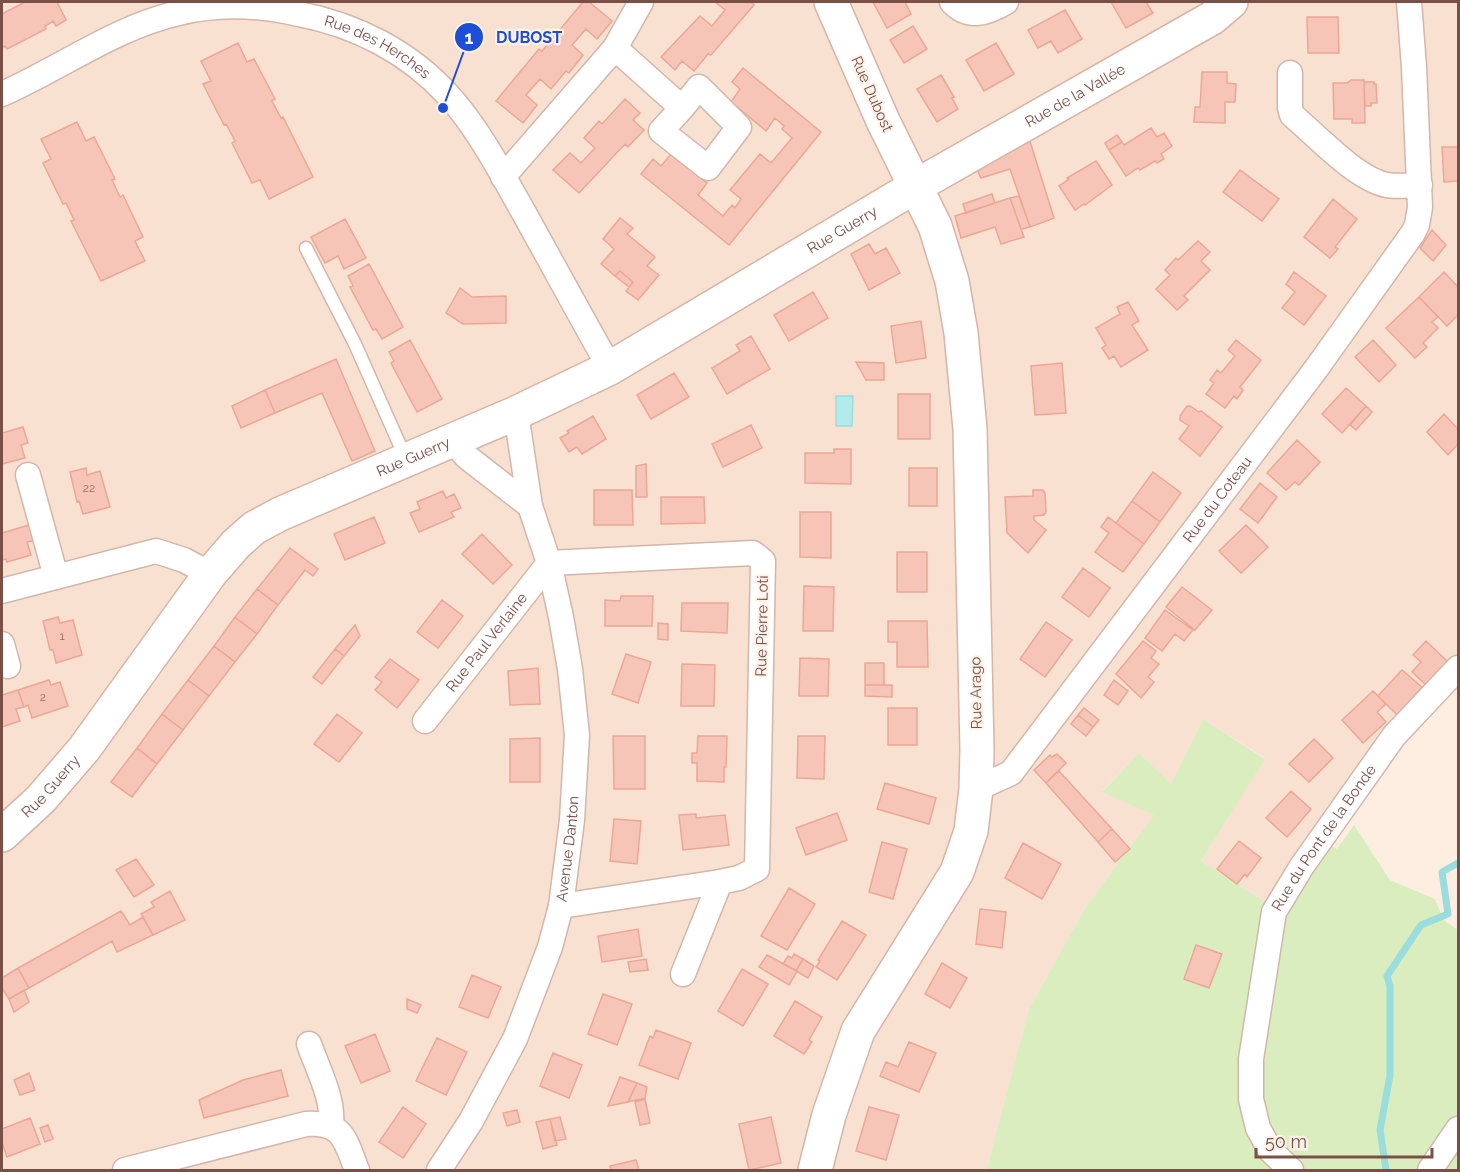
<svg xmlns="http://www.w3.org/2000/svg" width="1460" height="1172" font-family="Raleway,sans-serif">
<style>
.residential{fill:#f9e1d2}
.green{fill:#daedbf}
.water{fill:#b4eae9;stroke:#99dddc;stroke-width:1.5}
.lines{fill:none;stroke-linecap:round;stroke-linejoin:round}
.stream{stroke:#99dddc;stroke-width:7}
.building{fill:#f7c5b7;stroke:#eba795;stroke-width:1.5}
.lane-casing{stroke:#d3b6aa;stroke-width:15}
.street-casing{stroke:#d3b6aa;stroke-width:27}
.secondary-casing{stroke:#d6b4a7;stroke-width:36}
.lane{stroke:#fff;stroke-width:12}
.street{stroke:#fff;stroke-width:24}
.secondary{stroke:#fff;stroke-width:33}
.labels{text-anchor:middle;stroke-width:4.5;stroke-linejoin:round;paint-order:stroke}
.number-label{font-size:12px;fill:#986c62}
.street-label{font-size:15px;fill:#794f46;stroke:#fff3ea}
.leader{fill:none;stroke:#1d4ed8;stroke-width:2}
.callout-dot{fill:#1d4ed8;stroke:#fff3ea;stroke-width:2}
.mark-label{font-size:18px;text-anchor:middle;font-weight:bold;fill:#fff}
.callout-label{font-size:16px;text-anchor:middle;font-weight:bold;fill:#1d4ed8;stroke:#fff3ea;stroke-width:4.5;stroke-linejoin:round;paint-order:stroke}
</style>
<rect width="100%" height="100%" fill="#feeee2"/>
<!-- residential -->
<path class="residential" d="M2 2H1458V668L1267 903 1201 861 1265 758 1203 719 1171 785 1139 753 1102 791 1155 814 1085 908 1029 1009 997 1129 987 1170H2Z"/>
<!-- green -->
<path class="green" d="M1203 719 1265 759 1201 861 1267 903 1321 839 1337 849 1354 825 1390 880 1435 899 1444 920 1458 930V1170H987L997 1129 1029 1009 1085 908 1154 815 1102 792 1139 753 1171 784Z"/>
<!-- water -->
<path class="water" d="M836 396H853L852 426H836Z"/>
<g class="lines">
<!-- stream -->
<path class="stream" d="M1386 1170 1380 1130 1390 1075V986L1387 976 1421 925 1448 914 1442 872 1458 863"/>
</g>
<!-- building -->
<path class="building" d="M25 2H57L66 20 56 26 53 21 45 26 46 29 7 49 5 46 2 48V14Z
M583 2H589L612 21 597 39 586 29 572 45 583 55 569 73 566 71 551 89 540 79 526 95 537 105 523 123 496 101 539 49 542 51Z
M715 2H754L752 3 754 5 711 55 708 54 694 71 682 61 675 70 661 57 700 16 712 26 725 10Z
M873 2H905L911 14 887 28Z
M1111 2H1146L1153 13 1126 28Z
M1065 10 1082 39 1058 53 1051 41 1038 48 1028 30Z
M1307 17H1338L1339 53H1308Z
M913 26 927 49 904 63 890 40Z
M238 43 247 62 254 59 275 99 272 101 281 118 283 117 313 177 269 199 260 180 252 183 232 143 235 141 226 124 224 125 203 84 211 81 201 61Z
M996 43 1014 74 984 91 966 60Z
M743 68 821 132 729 245 641 174 653 159 661 166 671 154 707 183 698 195 723 216 732 205 735 208 741 199 730 190 760 154 771 163 792 138 782 129 784 126 775 118 766 131 731 102 740 89 732 82Z
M1202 72H1227V83L1236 84 1235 102H1225V123L1194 122 1195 107H1200Z
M941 75 954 97 952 98 958 109 937 122 917 89Z
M1351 80H1364L1365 123H1352V119H1334L1333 83H1347Z
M1364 82H1374V84H1376L1377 103H1371V106H1365Z
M625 99 640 113 633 120 644 130 628 147 625 144 579 193 553 170 570 153 581 163 595 148 584 138 599 121 602 124Z
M77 122 86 141 94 137 115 179 112 180 120 197 123 195 143 237 135 241 145 261 101 281 71 221 74 220 66 203 63 204 43 163 51 159 41 139Z
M1151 128 1157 137 1164 133 1172 146 1161 154 1164 159 1157 163 1155 161 1140 170 1138 168 1126 176 1109 150 1122 142 1124 145Z
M1028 135 1054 218 1030 227 1010 169 981 178 976 167Z
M1117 135 1122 142 1109 150 1105 143Z
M1442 147H1458V181L1444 182Z
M1096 161 1112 185 1085 205 1084 204 1075 210 1059 186 1069 179 1067 178Z
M1240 170 1279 199 1262 221 1223 192Z
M992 194 995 203 966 213 963 204Z
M1019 196 1030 227 1021 229 1010 198Z
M1010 198 1024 237 1001 244 995 227 961 238 955 216Z
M1333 199 1357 219 1335 247 1338 249 1330 258 1304 237Z
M620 218 633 228 627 234 655 257 647 266 659 275 638 300 626 291 633 282 620 271 615 276 601 264 614 249 603 239Z
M345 219 366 258 344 269 338 256 325 263 311 237Z
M1432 230 1446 245 1433 261 1420 248Z
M1198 241 1210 252 1201 261 1210 270 1184 296 1188 300 1177 310 1156 289 1170 275 1165 270 1176 258 1178 260Z
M869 244 875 254 886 248 900 273 869 290 851 254Z
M369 264 403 327 382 339 376 329 373 330 350 287 353 286 348 276Z
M620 271 633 282 629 287 615 276Z
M1294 272 1326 296 1304 325 1282 308 1295 292 1286 284Z
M1444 272 1458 287V315L1447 326 1419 297Z
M460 288 472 297 506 296V323L463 324 446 313Z
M813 292 828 318 789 341 774 315Z
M1419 297 1438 317 1432 322 1438 328 1423 343 1427 347 1415 358 1386 328Z
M1128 302 1139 321 1132 325 1148 350 1121 367 1114 356 1109 359 1102 348 1106 345 1096 328 1120 314 1117 307Z
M921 321 926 358 896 363 891 326Z
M751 336 770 369 727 394 712 368 740 351 736 345Z
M410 340 442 399 417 412 391 363 394 361 389 352Z
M1236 340 1261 360 1240 387 1243 390 1237 399 1234 396 1225 408 1206 394 1214 383 1210 380 1217 370 1221 373 1235 356 1228 350Z
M1373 340 1396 365 1379 382 1355 357Z
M336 359 375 451 352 461 322 393 275 413 265 390Z
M856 362 884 363V380H866Z
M1062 363 1066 413 1035 415 1031 366Z
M674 373 689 397 651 419 637 395Z
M1346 388 1366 406 1342 433 1322 414Z
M265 390 275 413 241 428 232 406Z
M898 394H930V439H898Z
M1187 406H1190L1199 412 1201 411 1222 427 1200 456 1179 439 1189 426 1180 420V416Z
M1366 406 1372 412 1356 430 1350 425Z
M1444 414 1458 429V444L1448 455 1427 432Z
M593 416 606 439 582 454 577 447 569 452 560 438 569 433 567 431Z
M751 425 762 448 723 467 712 444Z
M23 427 28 443 21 445 25 458 2 464V433Z
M1297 440 1320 462 1299 485 1295 482 1286 490 1267 473Z
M834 449H851V484L805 483V453H834Z
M646 464 647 497H636V466Z
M86 468 87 475 100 471 110 507 83 514 79 501 77 502 70 472Z
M909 468H937V506H909Z
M1153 472 1181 493 1160 522 1132 501Z
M1260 483 1277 497 1258 523 1240 509Z
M594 490H632L633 525H594Z
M1033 490H1043L1045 493 1046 512 1044 515 1034 516V520L1046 530 1028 553 1007 533 1005 497 1033 496Z
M443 491 446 498 454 494 461 508 451 512 454 517 419 532 410 513 420 509 417 502Z
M661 497H704L705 523 661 524Z
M1132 501 1160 522 1144 544 1116 523Z
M800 512H831V558L800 557Z
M374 517 385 543 345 560 334 534Z
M1108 517 1144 544 1123 572 1095 552 1109 533 1101 527Z
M29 525 33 541 27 542 31 555 7 562 6 559 2 560V533Z
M1246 525 1268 547 1241 573 1219 551Z
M482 534 512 565 493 584 462 554Z
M290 548 318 569 313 576 305 570 278 605 257 589Z
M897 552H927V592H897Z
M1083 568 1110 588 1089 617 1062 597Z
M804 586 834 587 833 631H803Z
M1182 587 1212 610 1195 630 1166 607Z
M257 589 278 605 257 634 235 617Z
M621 596H653L652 626H605V600L620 601Z
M442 600 463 616 438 648 417 632Z
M682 603H728L727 633 681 631Z
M1165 610 1193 630 1184 641 1175 634 1162 651 1145 638Z
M58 617 60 623 73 620 82 655 56 663 53 650H50L43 621Z
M235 617 257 634 235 662 214 646Z
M888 621H927L928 667H897V642H888Z
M1046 622 1072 640 1045 677 1020 659Z
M658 623 668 624V640L658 639Z
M355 625 360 636 344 656 335 649Z
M1143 641 1156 651 1151 658 1159 664 1148 677 1154 682 1141 698 1116 674Z
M1426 641 1448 662 1426 685 1412 672 1421 662 1413 655Z
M214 646 235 662 209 696 188 680Z
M335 649 344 656 322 684 313 677Z
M626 654 651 662 638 703 612 694Z
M800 658 829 659 828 696H799Z
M390 659 419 680 397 708 375 690 382 682 375 677Z
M865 663H884V685H865Z
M682 664 715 665 714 706H681Z
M538 668 540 704 510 705 508 671Z
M1402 670 1422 687 1398 716 1378 696Z
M49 680 51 685 60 682 68 706 32 718 28 705 24 707 18 690Z
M188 680 209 696 183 730 162 714Z
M1114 680 1128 691 1118 705 1104 695Z
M865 685H892V697L865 696Z
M18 690 24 707 16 709 20 721 2 727V695Z
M1373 691 1386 704 1377 712 1386 722 1363 743 1342 720Z
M888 708H917V745H888Z
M1084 708 1099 720 1093 727 1078 715Z
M162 714 183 730 157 764 137 748Z
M337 714 362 733 339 762 314 744Z
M1078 715 1093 727 1086 736 1071 724Z
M613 736H645V789H614Z
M698 736H727L726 767H724V782L697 781V763H692V753H697Z
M798 736H825L824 779 797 778Z
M540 738V782H510V739Z
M1314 739 1333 758 1309 782 1289 764Z
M137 748 157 764 132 797 111 782Z
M1057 754 1066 763 1046 783 1034 770 1050 755 1052 757Z
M1059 771 1112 829 1098 842 1046 783Z
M885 783 936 798 929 824 877 809Z
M1291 791 1311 809 1287 837 1266 818Z
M837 813 847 840 806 855 796 828Z
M696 814V818L725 815 729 845 683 850 679 815Z
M614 819 641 821 637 864 610 861Z
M1112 829 1130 849 1115 862 1098 842Z
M1239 841 1261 858 1247 877 1245 874 1237 884 1217 869Z
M882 842 907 849 893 899 869 892Z
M1023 843 1061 864 1042 899 1005 878Z
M136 859 154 885 134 897 116 870Z
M789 888 815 904 787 950 761 936Z
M170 891 185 920 153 935 141 914 154 907 151 902Z
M980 909 1006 912 1002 948 976 944Z
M121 911 130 925 143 917 153 935 117 952 112 941 29 988 18 968Z
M842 921 866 935 837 980 816 967 820 961 818 960Z
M638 929 642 956 602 962 598 936Z
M1196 945 1222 954 1209 988 1184 979Z
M794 954 803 959 796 971 783 964 788 956 792 958Z
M767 955 797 971 789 985 759 967Z
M646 959 648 970 630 972 628 962Z
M803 959 814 966 808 978 796 971Z
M942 963 967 978 950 1008 925 994Z
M18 968 29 988 9 999 2 988V978Z
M742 969 768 984 743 1026 718 1011Z
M472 975 501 987 488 1018 459 1007Z
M24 990 29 1002 14 1012 9 999Z
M603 994 632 1004 617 1045 588 1034Z
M407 999 421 1005 417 1013 407 1009Z
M795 1001 822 1017 809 1040 812 1042 804 1054 774 1036Z
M656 1030 691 1043 678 1079 639 1065 650 1036 653 1038Z
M375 1034 390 1071 361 1083 345 1046Z
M437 1038 467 1052 446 1095 416 1081Z
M909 1042 936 1053 919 1092 880 1076 886 1062 898 1067Z
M553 1053 582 1065 569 1098 540 1086Z
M281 1070 288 1096 204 1118 199 1100 243 1080Z
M29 1073 35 1090 20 1095 14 1080Z
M620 1077 637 1083 628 1102 608 1106Z
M637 1083 647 1087 645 1098 628 1102Z
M645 1099 650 1123 640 1125 635 1102Z
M403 1107 426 1124 403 1158 379 1142Z
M869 1107 899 1115 886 1160 856 1151Z
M517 1110 520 1122 507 1126 503 1113Z
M560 1117 566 1139 555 1141 550 1119Z
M771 1117 781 1163 749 1170 739 1124Z
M30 1118 40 1144 7 1157 2 1142V1129Z
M550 1119 557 1145 543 1149 536 1122Z
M48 1125 53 1139 45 1142 40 1128Z
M636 1160 639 1170H611L610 1166Z"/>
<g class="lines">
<!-- lane casing -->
<g class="lane-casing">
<path id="lane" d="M306 248 355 344 406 459"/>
</g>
<!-- street casing -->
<g class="street-casing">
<g id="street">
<path d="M952 2C969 20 987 13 1006 2"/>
<path d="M615 48 682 108 699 87 739 127 708 168 661 131 682 108"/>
<path d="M1290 73V108L1292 115C1316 135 1356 179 1387 185 1397 187 1409 185 1420 185"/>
<path id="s1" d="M2 94C61 68 114 28 178 13 217 3 260 5 299 14 356 25 409 52 448 95 479 129 502 174 524 213 553 265 581 317 610 368"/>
<path d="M503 177 615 48 641 2"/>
<path d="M452 441 467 457 530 506"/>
<path d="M28 475 56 577"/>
<path d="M2 591 156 551 184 560 210 574"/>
<path d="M2 644 8 666"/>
<path id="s2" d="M425 721 549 563 753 553 763 561 757 869 739 878 720 882 683 974"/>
<path id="s3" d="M976 789 1011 773 1316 369 1413 233 1417 225 1420 207 1414 67 1409 2"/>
<path d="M561 906 720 882"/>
<path d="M309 1044C318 1070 334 1098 331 1126"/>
<path d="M125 1170 306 1124C344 1122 345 1140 357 1170"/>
<path id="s4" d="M439 1170 471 1121 515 1039 550 947 561 906 572 820 577 735 570 669 561 617 549 563 530 506 516 413"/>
<path id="s5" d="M1291 1170 1270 1150 1258 1128 1251 1099V1059L1274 912 1302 866 1394 736 1458 668"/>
<path d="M1430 1170 1458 1129"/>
</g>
</g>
<!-- secondary casing -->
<g class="secondary-casing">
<g id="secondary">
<path id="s6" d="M2 835 41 799 84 749 210 574 236 544 254 528 280 514 516 413 610 368 916 186 1212 18 1231 2"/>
<path d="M815 1170 829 1115 858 1031 957 872 971 831 976 789 977 750 970 429 961 333 952 281 935 226 883 121 831 2"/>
</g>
</g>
<!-- lane -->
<use href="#lane" class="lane"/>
<!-- street -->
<use href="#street" class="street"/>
<!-- secondary -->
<use href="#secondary" class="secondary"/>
</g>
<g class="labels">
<!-- number labels -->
<g class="number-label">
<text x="89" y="492">22</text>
<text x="62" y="640">1</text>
<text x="43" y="701">2</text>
</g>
<!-- street labels -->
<g class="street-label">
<text dy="5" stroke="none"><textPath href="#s1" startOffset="402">Rue des Herches</textPath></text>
<text transform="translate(872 94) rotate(66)" y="5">Rue Dubost</text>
<text dy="5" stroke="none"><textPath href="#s6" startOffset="1328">Rue de la Vallée</textPath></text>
<text dy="5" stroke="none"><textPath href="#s6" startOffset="1059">Rue Guerry</textPath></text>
<text dy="5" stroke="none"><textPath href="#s6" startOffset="573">Rue Guerry</textPath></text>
<text dy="5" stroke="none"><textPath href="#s3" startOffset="381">Rue du Coteau</textPath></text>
<text transform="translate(762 626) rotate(-89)" y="5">Rue Pierre Loti</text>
<text dy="5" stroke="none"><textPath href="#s2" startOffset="100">Rue Paul Verlaine</textPath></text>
<text transform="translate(976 693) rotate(-91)" y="5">Rue Arago</text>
<text dy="5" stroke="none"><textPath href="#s6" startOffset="69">Rue Guerry</textPath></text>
<text dy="5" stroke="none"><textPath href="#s5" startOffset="362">Rue du Pont de la Bonde</textPath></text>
<text dy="5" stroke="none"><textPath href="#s4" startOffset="350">Avenue Danton</textPath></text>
</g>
</g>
<!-- callouts -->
<path class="leader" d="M443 108L469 37"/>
<g class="callout-dot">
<circle cx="443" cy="108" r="6"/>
<circle cx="469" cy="37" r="15"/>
</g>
<g class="mark-label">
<text x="469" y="44">1</text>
</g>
<g class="callout-label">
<text x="529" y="43">DUBOST</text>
</g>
<!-- border -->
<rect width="1460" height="1172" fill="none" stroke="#794f46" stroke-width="6"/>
<!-- scale -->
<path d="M1256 1148v9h176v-9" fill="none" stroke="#794f46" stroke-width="3"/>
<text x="1265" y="1148" font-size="18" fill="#794f46" stroke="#fff3ea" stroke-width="4.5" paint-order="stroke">50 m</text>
</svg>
